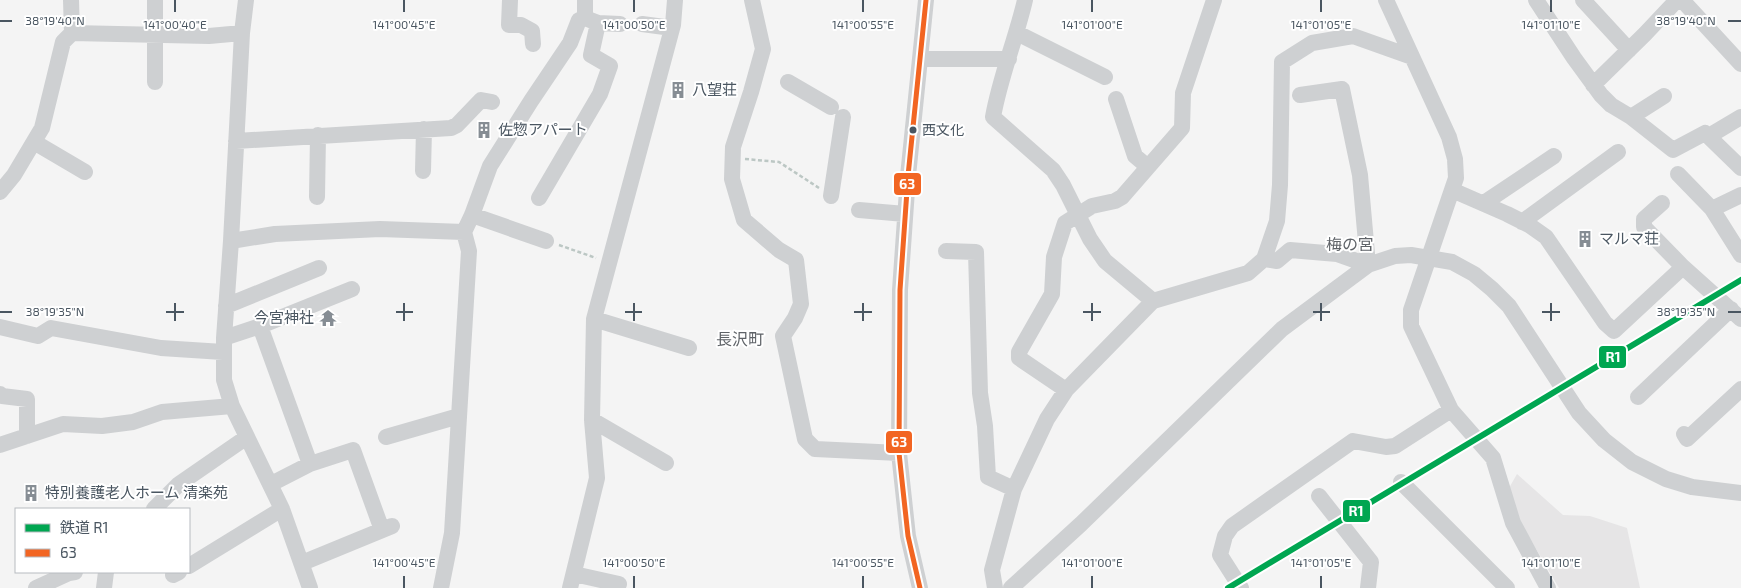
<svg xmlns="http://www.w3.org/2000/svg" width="1741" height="588" font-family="'Exo 2','Noto Sans JP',sans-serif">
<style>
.education{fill:#e6e5e6}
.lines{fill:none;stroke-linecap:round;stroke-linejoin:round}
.path{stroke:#bcc7c4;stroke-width:2.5;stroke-dasharray:4 2.5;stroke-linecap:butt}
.minor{stroke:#ced0d2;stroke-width:16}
.bus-1-casing{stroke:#fff;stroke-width:9}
.bus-1{stroke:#f26522;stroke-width:5}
.rail-1-casing{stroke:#fff;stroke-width:10}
.rail-1{stroke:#00a651;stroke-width:6}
.ticks{fill:none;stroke:#4a5661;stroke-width:2}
.bus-dot{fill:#4a5661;stroke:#fff;stroke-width:2}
.labels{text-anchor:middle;stroke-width:4;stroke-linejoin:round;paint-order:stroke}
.bus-label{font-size:14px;fill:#4a5661;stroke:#fff;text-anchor:start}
.poi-label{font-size:15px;fill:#4a5661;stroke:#fff;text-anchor:start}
.neighbourhood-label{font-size:16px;fill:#5f6368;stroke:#fff}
.ticks-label{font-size:12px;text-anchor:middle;fill:#4a5661;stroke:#fff;stroke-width:4;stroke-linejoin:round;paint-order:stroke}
.line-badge{stroke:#fff;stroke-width:2}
.badge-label{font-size:14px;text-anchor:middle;font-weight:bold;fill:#fff}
</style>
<rect width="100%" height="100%" fill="#f4f4f4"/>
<!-- education -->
<path class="education" d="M1517 474 1563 515 1590 516 1627 528 1640 588H1559L1521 523 1509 488Z"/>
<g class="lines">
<!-- path -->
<path class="path" d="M745 159 779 162 819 188
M559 245 596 258"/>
<!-- minor -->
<path class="minor" d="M155 0V82
M246 0 242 33 231 241 224 338V380L232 406 282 509 310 588
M510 0 509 25H521L532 31 533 44
M752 0 763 49 751 92 733 147 732 179 744 220 779 250 796 260 801 304 795 318 783 336 805 439 815 449 899 453
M1025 0C1016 39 1000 77 993 117L1053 170 1063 185 1090 239 1105 261 1153 301
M1386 0 1449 137 1455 159 1456 178 1411 310V326L1451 410 1493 458 1513 523 1548 588
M1536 0 1574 58 1601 95 1611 105 1631 117 1673 150 1705 133 1741 168
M1583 0 1629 50
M1682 0 1741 64
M598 23 620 24
M642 24 672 28
M72 33 209 36 242 33
M1017 33 1105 77
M920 59H1009
M788 82 831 107
M1593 85 1645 34 1677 0
M1116 99 1135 156 1148 167
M1631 117 1664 96
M1709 136 1741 117
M236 141 451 128 457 125 481 100 492 102
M34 142 85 172
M423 171 424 129
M1678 174 1712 209
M1452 190 1507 214 1529 225 1546 237 1605 323 1614 331 1683 267 1741 319
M0 192 14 175 42 128 63 42 72 33 71 0
M1741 195 1712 209 1741 255
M831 196 843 117
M317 197 318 135
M539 198 600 94 610 66 591 55 598 23 585 18
M1484 203 1554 156
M1662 203 1644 219V227L1683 267
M859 210 905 214
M472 215 546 241
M1522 222 1618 152
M231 241 275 234 380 229 464 232
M946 251 976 252 980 393 985 426 988 477 1014 489
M1264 259 1277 261 1290 250 1337 254 1368 265 1360 175 1342 89 1300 95
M226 306 319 268
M594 319 689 348
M260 326 310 464
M0 327 38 336 51 328 161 348 223 352
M224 338 260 326 352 289
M1066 390 1019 358V352L1052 294 1054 257 1065 223 1092 206 1115 201 1122 197 1182 128 1183 93 1214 0
M0 394 2 396 27 399V436
M1638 397 1731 309
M592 420 666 463
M1684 434 1687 439 1741 389
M386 437 459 416
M0 445 63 424 102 426 133 422 162 412 232 406
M1401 482 1507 588
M271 484 310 464 353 450 382 530
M1319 496 1371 562 1368 588
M154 509 179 484 247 437
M302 563 392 526
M189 566 282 509
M574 574 619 584
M173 575 179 572
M36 588 69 573 75 572
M104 588 106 572
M441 588 452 533 469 251 464 232 472 215 490 166 531 101 570 43 579 20 585 18V0
M570 588 597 478 592 420 594 319 673 25 675 0
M920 588 908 536 899 453 900 290 908 176 926 0
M995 588 992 570 1014 489 1047 419 1066 390 1153 301 1248 273 1264 259 1277 221 1280 185 1282 62 1312 43 1353 36 1412 57
M1011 588 1081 524 1282 329 1368 265 1395 256 1411 255 1452 262 1474 274 1492 289 1509 306 1579 413 1604 440 1632 462 1666 479 1692 487 1741 493
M1241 588 1220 555 1225 536 1232 526 1353 441 1386 447 1395 446 1451 410"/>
<!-- bus-1 casing -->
<g class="bus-1-casing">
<path id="bus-1" d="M920 588 908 536 899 453 900 290 908 176 926 0"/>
</g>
<!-- bus-1 -->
<use href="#bus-1" class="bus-1"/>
<!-- rail-1 casing -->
<g class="rail-1-casing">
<path id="rail-1" d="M1228 588 1741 280"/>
</g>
<!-- rail-1 -->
<use href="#rail-1" class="rail-1"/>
</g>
<!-- ticks -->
<path class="ticks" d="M175 0V12M404 0V12M634 0V12M863 0V12M1092 0V12M1321 0V12M1551 0V12M0 21H12M1728 21H1741M175 303V321M404 303V321M634 303V321M863 303V321M1092 303V321M1321 303V321M1551 303V321M0 312H12M166 312H184M396 312H413M625 312H642M854 312H872M1083 312H1101M1313 312H1330M1542 312H1560M1728 312H1741M404 576V588M634 576V588M863 576V588M1092 576V588M1321 576V588M1551 576V588"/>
<!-- icons -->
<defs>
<g id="building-bare" transform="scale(1.35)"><path d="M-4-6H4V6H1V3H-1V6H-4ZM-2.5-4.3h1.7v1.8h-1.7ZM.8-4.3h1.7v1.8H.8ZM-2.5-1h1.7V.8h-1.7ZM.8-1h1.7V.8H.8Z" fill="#868d94" stroke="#fff" stroke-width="2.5" paint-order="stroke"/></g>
<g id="temple-bare" transform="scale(1.35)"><path d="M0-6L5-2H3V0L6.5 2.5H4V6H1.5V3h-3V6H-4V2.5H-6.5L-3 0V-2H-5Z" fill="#868d94" stroke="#fff" stroke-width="2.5" paint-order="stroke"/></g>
</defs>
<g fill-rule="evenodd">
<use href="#building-bare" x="678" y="90"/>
<use href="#building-bare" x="484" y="130"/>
<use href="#building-bare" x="1585" y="239"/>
<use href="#temple-bare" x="328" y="318"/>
<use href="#building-bare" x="31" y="493"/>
</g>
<!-- markers -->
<circle class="bus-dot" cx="913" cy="130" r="4.5"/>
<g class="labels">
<!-- bus labels -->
<g class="bus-label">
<text x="922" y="135">西文化</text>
</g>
<!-- poi labels -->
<g class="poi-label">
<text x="692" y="95">八望荘</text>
<text x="498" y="135">佐惣アパート</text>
<text x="1599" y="244">マルマ荘</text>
<text x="314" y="323" text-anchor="end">今宮神社</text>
<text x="45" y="498">特別養護老人ホーム 清楽苑</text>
</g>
<!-- neighbourhood labels -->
<g class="neighbourhood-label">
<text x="1350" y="250">梅の宮</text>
<text x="740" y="345">長沢町</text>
</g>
</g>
<g class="ticks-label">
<text x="55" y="25">38°19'40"N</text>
<text x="1686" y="25">38°19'40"N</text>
<text x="175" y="29">141°00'40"E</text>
<text x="404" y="29">141°00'45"E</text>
<text x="634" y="29">141°00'50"E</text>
<text x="863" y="29">141°00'55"E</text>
<text x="1092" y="29">141°01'00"E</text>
<text x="1321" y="29">141°01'05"E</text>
<text x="1551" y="29">141°01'10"E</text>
<text x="55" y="316">38°19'35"N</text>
<text x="1686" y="316">38°19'35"N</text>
<text x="404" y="567">141°00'45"E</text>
<text x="634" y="567">141°00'50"E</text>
<text x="863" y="567">141°00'55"E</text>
<text x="1092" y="567">141°01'00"E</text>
<text x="1321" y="567">141°01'05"E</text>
<text x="1551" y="567">141°01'10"E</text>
</g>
<g class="line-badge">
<rect x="893" y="172" width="29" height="24" rx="5" fill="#f26522"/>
<rect x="1598" y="345" width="29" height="24" rx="5" fill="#00a651"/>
<rect x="885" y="430" width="28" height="24" rx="5" fill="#f26522"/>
<rect x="1342" y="499" width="29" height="24" rx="5" fill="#00a651"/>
</g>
<g class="badge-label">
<text x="907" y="189">63</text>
<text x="1613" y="362">R1</text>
<text x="899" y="447">63</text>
<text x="1356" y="516">R1</text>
</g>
<!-- legend -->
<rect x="15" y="508" width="175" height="65" fill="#ffffff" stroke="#b7bbc0"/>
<rect x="25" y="524" width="25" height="8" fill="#00a651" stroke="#b7bbc0"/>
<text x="60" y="533" font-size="15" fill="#4a5661">鉄道 R1</text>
<rect x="25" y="549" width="25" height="8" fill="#f26522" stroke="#b7bbc0"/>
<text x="60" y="558" font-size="15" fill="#4a5661">63</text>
</svg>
